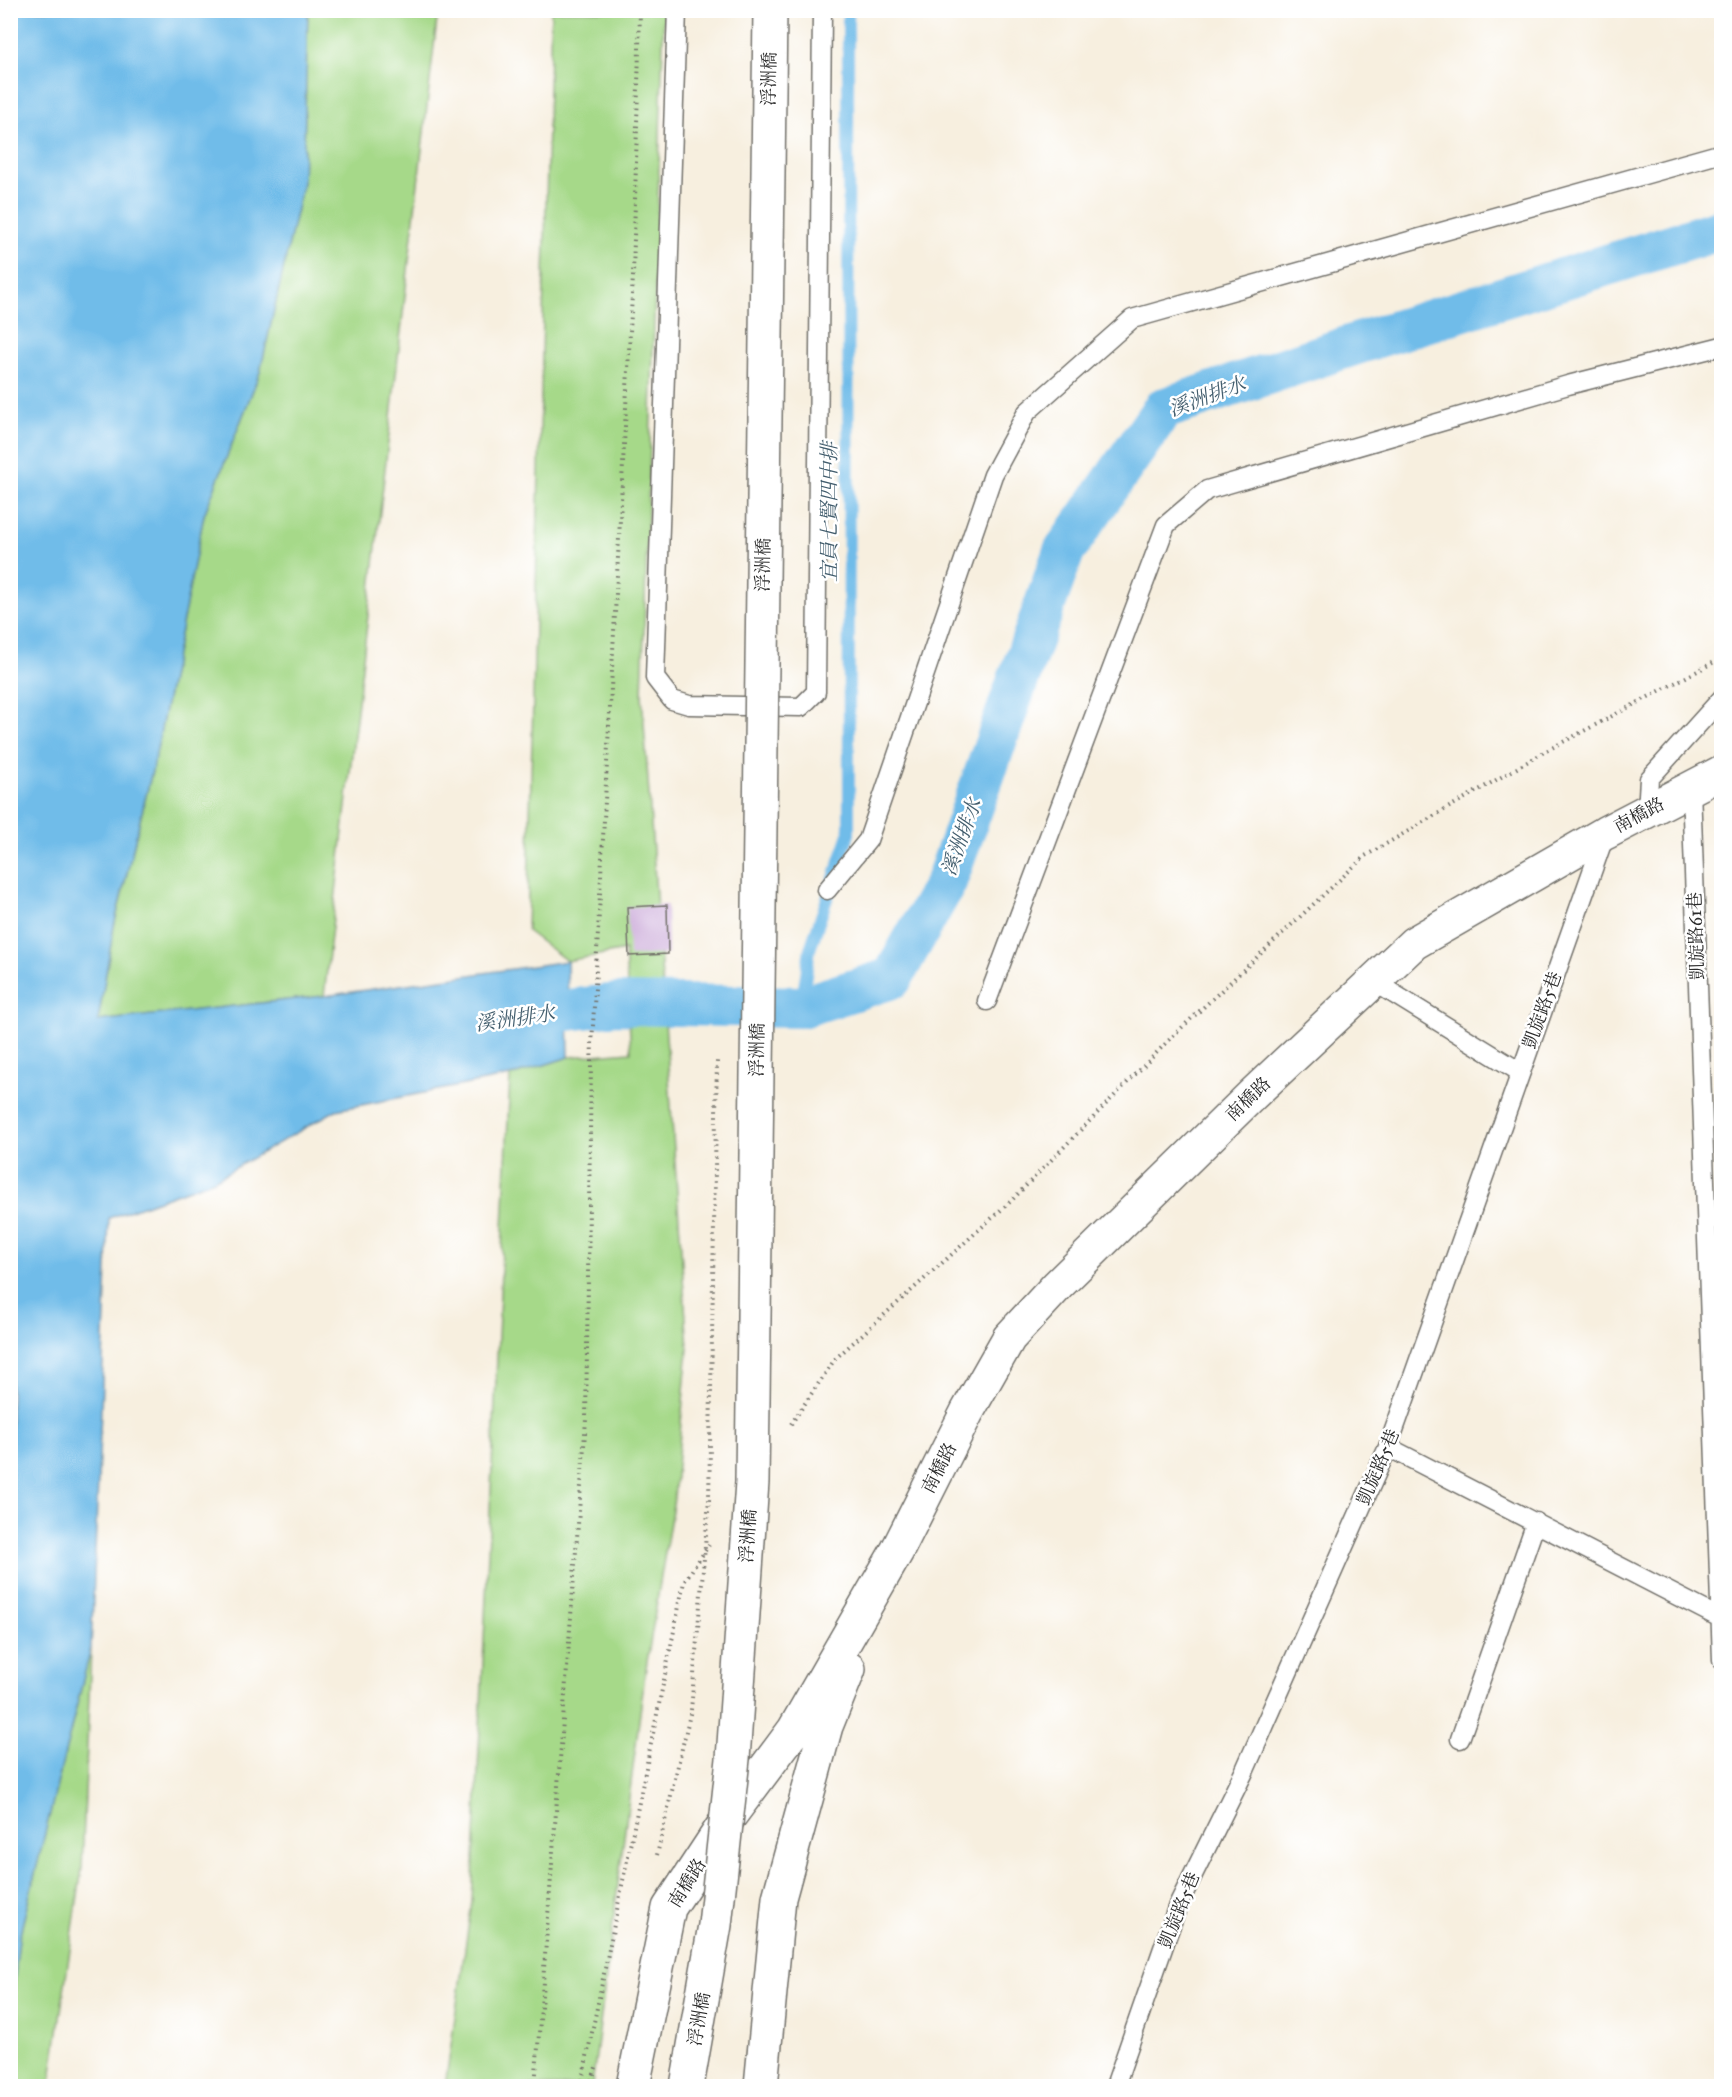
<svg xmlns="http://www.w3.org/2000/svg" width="1732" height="2097" font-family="'IM FELL Great Primer','Noto Serif TC',serif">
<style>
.green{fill:#a6d989;stroke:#68825a;stroke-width:1.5}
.water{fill:#70bce9;stroke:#4e748a;stroke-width:1.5}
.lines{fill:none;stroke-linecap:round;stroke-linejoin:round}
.stream{stroke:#70bce9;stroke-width:12}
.canal{stroke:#70bce9;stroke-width:42}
.building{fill:#ceafdb}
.service-casing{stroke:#72706a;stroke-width:21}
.tertiary-casing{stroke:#72706a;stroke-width:36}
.path{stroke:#72706a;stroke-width:4;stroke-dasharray:1.5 4.5;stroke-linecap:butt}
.service{stroke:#fff;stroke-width:18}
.tertiary{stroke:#fff;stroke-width:33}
.tertiary-bridge-casing{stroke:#72706a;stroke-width:36;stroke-linecap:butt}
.path-bridge{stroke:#72706a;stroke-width:4;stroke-dasharray:1.5 4.5;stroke-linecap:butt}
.tertiary-bridge{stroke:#fff;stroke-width:33}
.labels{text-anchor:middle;stroke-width:5;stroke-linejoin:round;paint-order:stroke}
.street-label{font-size:18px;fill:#2b2b2b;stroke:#fff}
.water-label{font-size:20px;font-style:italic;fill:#435e6e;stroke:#fff}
</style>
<rect width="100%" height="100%" fill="#fff"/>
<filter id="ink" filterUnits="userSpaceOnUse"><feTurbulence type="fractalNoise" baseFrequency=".0167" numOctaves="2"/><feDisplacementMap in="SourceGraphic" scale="12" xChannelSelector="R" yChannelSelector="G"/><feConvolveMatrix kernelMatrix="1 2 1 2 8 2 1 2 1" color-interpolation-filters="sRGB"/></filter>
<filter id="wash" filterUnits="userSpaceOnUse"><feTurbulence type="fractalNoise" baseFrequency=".008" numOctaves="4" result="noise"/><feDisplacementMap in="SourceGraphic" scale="24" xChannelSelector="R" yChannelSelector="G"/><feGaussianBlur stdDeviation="1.35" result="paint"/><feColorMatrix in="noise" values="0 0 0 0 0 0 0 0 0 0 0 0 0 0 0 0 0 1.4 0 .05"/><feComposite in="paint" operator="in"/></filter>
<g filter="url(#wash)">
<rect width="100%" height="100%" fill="#f7efdf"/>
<!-- green -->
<path class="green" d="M308 11H438L324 996 98 1021 114 926 155 759 204 515 260 372 303 182Z
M551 11H664L642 695 688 1348 674 1498 645 1674 592 2086H445L472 1901 510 1076 569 1057 631 1052 625 950 567 961 527 931Z
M91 1648 82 1868 50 2086H11V2014L19 1938Z"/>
<!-- water -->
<path class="water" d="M11 10 308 11 303 182 260 372 204 515 155 759 114 926 98 1021 324 996 567 961 569 1057 510 1076 336 1110 214 1180 109 1218 91 1648 19 1938 11 2014Z"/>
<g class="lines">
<!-- stream -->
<path class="stream" d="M801 1007 810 949 849 834 848 10"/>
<!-- canal -->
<path class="canal" d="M511 1017 617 1004 801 1007 892 978 946 882 1064 551 1163 409 1377 337 1722 229"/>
</g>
<g id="blocks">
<!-- building -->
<path class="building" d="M667 905 668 954 629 956 627 907Z"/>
</g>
</g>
<g filter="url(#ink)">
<use href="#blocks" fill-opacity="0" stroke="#72706a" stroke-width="1.5"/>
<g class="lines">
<!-- service casing -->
<g class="service-casing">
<path id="service" d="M677 10 655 678 672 700 689 705 801 707 816 692 822 10
M1691 788 1722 1660
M1647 811 1649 779 1722 698
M827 890 868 840 993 475 1027 412 1132 319 1722 153
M1373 981 1520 1072
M987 1001 1166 525 1207 490 1568 385 1722 346
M1388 1447 1720 1618
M1460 1739 1536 1522
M1115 2086 1178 1905 1244 1772 1388 1447 1605 835"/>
</g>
<!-- tertiary casing -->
<g class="tertiary-casing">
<path id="tertiary" d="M633 2086 669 1908 729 1817 794 1730 897 1551 967 1412 1009 1338 1058 1285 1251 1096 1414 943 1605 833 1722 772
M761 2086 779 1898 826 1726 849 1669"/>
</g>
<!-- path -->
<path class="path" d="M791 1424 835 1359 1010 1202 1176 1033 1365 856 1546 751 1722 658
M657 1855 691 1710
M535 2086 586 1420 591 1063 633 276 640 10
M581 2086 684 1582 709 1545
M590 2086 597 2064"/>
<!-- service -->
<use href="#service" class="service"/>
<!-- tertiary -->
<use href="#tertiary" class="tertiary"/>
<!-- tertiary-bridge casing -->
<g class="tertiary-bridge-casing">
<path id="tertiary-bridge" d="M687 2086 715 1925 733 1759 752 1482 770 10"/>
</g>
<!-- path-bridge -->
<path class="path-bridge" d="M691 1710 709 1500 717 1060"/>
<!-- tertiary-bridge -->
<use href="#tertiary-bridge" class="tertiary-bridge"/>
</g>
</g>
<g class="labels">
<!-- street labels -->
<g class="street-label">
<text transform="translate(769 79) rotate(-89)" y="6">浮洲橋</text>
<text transform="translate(763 565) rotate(-89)" y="6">浮洲橋</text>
<text transform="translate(1639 815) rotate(-28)" y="6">南橋路</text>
<text transform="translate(1696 936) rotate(-92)" y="6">凱旋路61巷</text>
<text transform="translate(1542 1010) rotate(-70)" y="6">凱旋路5巷</text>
<text transform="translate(757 1050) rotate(-89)" y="6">浮洲橋</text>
<text transform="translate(1248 1099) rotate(-44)" y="6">南橋路</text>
<text transform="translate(1378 1467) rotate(-67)" y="6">凱旋路5巷</text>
<text transform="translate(939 1468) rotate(-63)" y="6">南橋路</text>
<text transform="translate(748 1536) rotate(-86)" y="6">浮洲橋</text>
<text transform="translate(687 1883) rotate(-58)" y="6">南橋路</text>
<text transform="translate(1179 1910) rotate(-68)" y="6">凱旋路5巷</text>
<text transform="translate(699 2019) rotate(-80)" y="6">浮洲橋</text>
</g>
<!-- water labels -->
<g class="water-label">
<text transform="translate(1207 396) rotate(-20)" y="7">溪洲排水</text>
<text transform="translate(829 512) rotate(-90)" y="7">宜員七賢四中排</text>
<text transform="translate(961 837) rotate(-70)" y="7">溪洲排水</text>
<text transform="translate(515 1018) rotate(-8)" y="7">溪洲排水</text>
</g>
</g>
<!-- margin -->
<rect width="1732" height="2097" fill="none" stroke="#fff" stroke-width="36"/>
</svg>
